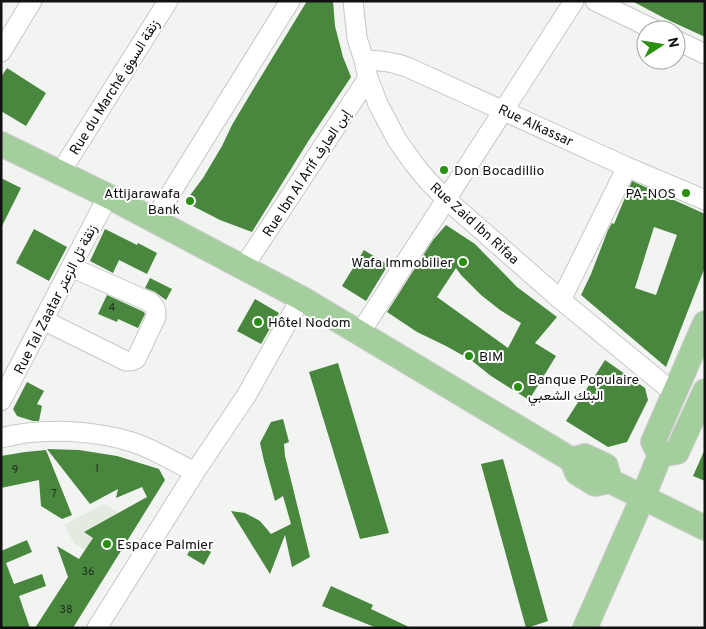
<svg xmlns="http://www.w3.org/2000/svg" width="706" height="629" font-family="Overpass,Vazirmatn,sans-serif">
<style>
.built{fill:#e3ebe1}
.building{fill:#49873e;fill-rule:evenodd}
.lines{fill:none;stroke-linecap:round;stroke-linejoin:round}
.minor-casing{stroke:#c5c8c5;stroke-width:21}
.major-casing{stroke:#cfcfcf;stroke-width:26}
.minor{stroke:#fff;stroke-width:19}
.major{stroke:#a4ce9d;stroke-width:24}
.poi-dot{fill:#2a9011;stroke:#fff;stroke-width:2}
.labels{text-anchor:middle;stroke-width:4;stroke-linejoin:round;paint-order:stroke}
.number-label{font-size:11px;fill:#1e2e1c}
.street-label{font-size:14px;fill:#101110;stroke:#fff}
.poi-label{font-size:14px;fill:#101110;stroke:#fff;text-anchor:start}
</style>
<rect width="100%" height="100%" fill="#f1f4f1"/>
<!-- built -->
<path class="built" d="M104 504 137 524 85 550 74 543 64 525Z"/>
<!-- building -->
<path class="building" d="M307 1H333L335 26 343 57 351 77 309 140 252 232 220 220 185 202 203 178 222 146 232 125 251 93Z
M632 1H705V37L666 19Z
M7 68 46 93 26 126 1 111V77Z
M1 178 21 188 1 228Z
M632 181 705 214V267L666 367 581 295 591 274 608 230 612 223 614 224ZM654 227 677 235 656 295 635 288Z
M446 225 475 244 517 287 557 317 535 343 556 356 529 400 491 376 471 360 446 346 417 332 387 312 433 240ZM456 268 461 275 481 295 500 310 521 323 508 348 437 297Z
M34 229 67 247 49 281 16 263Z
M105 229 137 245 138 243 157 253 147 274 119 260 113 273 90 261Z
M364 250 388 265 366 301 342 286Z
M150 278 172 289 166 300 155 292 145 288Z
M107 295 144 312 145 314 138 328 118 319 117 322 98 314Z
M255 299 279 313 261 344 237 331Z
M605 360 645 388 648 400 627 442 608 447 566 421Z
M338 363 389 533 360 539 309 372Z
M27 382 44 391 37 404 42 406 39 421H33L17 416 13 409Z
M283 419 289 442 284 444 285 456 310 557 292 567 285 535 270 574 231 511 245 513 260 521 271 534 291 524 283 496 275 501 264 461 260 443 271 422Z
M47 449 79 450 117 456 159 469 165 480 73 628H35L68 577 57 546 79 559 93 538 84 532 147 497 142 487 116 498 118 489 90 504Z
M705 449V481L693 476Z
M46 450 72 515 62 519 41 506 39 480 1 488V456L25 452Z
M503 459 548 621 527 628H526L481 464Z
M27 540 32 552 6 563 14 584 42 574 46 586 19 596 30 628H1V551Z
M195 542 211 552 204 565 187 555Z
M331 586 373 605 371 609 411 628H377L322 606Z"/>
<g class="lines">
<!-- minor casing -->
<g class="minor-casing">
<path id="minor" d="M353 1 357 38 364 60 368 78 378 104 397 140 414 164 428 181 446 199 561 300 674 393
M595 1 655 30
M676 40 705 54
M1 52 32 1
M364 60C379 60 393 62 407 67L627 167 705 200
M60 173 168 1
M154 220 290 1
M243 268 368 78
M561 300 627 167
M43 320 126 361H131L136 359 156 317C156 310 156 307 150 302L71 267
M360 333 574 1
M1 401 108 196
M1 438C40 427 94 430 132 442 154 449 174 462 195 472
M97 628 195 472 246 396 301 298"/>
</g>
<!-- major casing -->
<g class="major-casing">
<path id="major" d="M1 144 108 196 301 298 572 460 577 473 595 484 610 481 705 528
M660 455 653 442 705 323
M660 455 677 452 705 391
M572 460 585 456 606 466 610 481
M585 628 643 497 660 455"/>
</g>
<!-- minor -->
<use href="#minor" class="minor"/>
<!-- major -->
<use href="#major" class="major"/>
</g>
<!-- markers -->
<g class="poi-dot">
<circle cx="444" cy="170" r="5"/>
<circle cx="686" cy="193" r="5"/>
<circle cx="190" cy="201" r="5"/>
<circle cx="463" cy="262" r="5"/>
<circle cx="258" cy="322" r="5"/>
<circle cx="469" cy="356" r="5"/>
<circle cx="518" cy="387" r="5"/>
<circle cx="107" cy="544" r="5"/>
</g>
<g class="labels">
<!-- number labels -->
<g class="number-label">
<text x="112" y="311">4</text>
<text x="97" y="472">1</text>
<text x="15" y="473">9</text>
<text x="54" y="497">7</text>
<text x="88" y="575">36</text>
<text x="66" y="613">38</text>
</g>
<!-- street labels -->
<g class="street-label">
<text transform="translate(114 87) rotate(-58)" y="5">Rue du Marché زنقة السوق</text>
<text transform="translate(536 125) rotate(25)" y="5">Rue Alkassar</text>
<text transform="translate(306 173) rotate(-57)" y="5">Rue Ibn Al Arif إبن العارف</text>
<text transform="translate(475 223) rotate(42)" y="5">Rue Zaid Ibn Rifaa</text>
<text transform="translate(55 299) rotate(-63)" y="5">Rue Tal Zaatar زنقة تل الزعتر</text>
</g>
<!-- poi labels -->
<g class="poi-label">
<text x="454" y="175">Don Bocadillio</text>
<text x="180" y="198" text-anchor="end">Attijarawafa<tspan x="180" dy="16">Bank</tspan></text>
<text x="676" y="198" text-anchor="end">PA-NOS</text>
<text x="453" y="267" text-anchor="end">Wafa Immobilier</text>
<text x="268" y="327">Hôtel Nodom</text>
<text x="479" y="361">BIM</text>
<text x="528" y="384">Banque Populaire<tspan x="528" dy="16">البنك الشعبي</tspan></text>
<text x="117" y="549">Espace Palmier</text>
</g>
</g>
<!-- border -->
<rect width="706" height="629" fill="none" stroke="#101110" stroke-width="5"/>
<!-- north arrow -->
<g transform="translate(661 45) rotate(78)"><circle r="24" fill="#ffffff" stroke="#9fa09f"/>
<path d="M0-4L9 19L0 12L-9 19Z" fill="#2a9011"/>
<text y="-8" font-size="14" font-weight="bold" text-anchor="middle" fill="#101110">N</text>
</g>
</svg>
